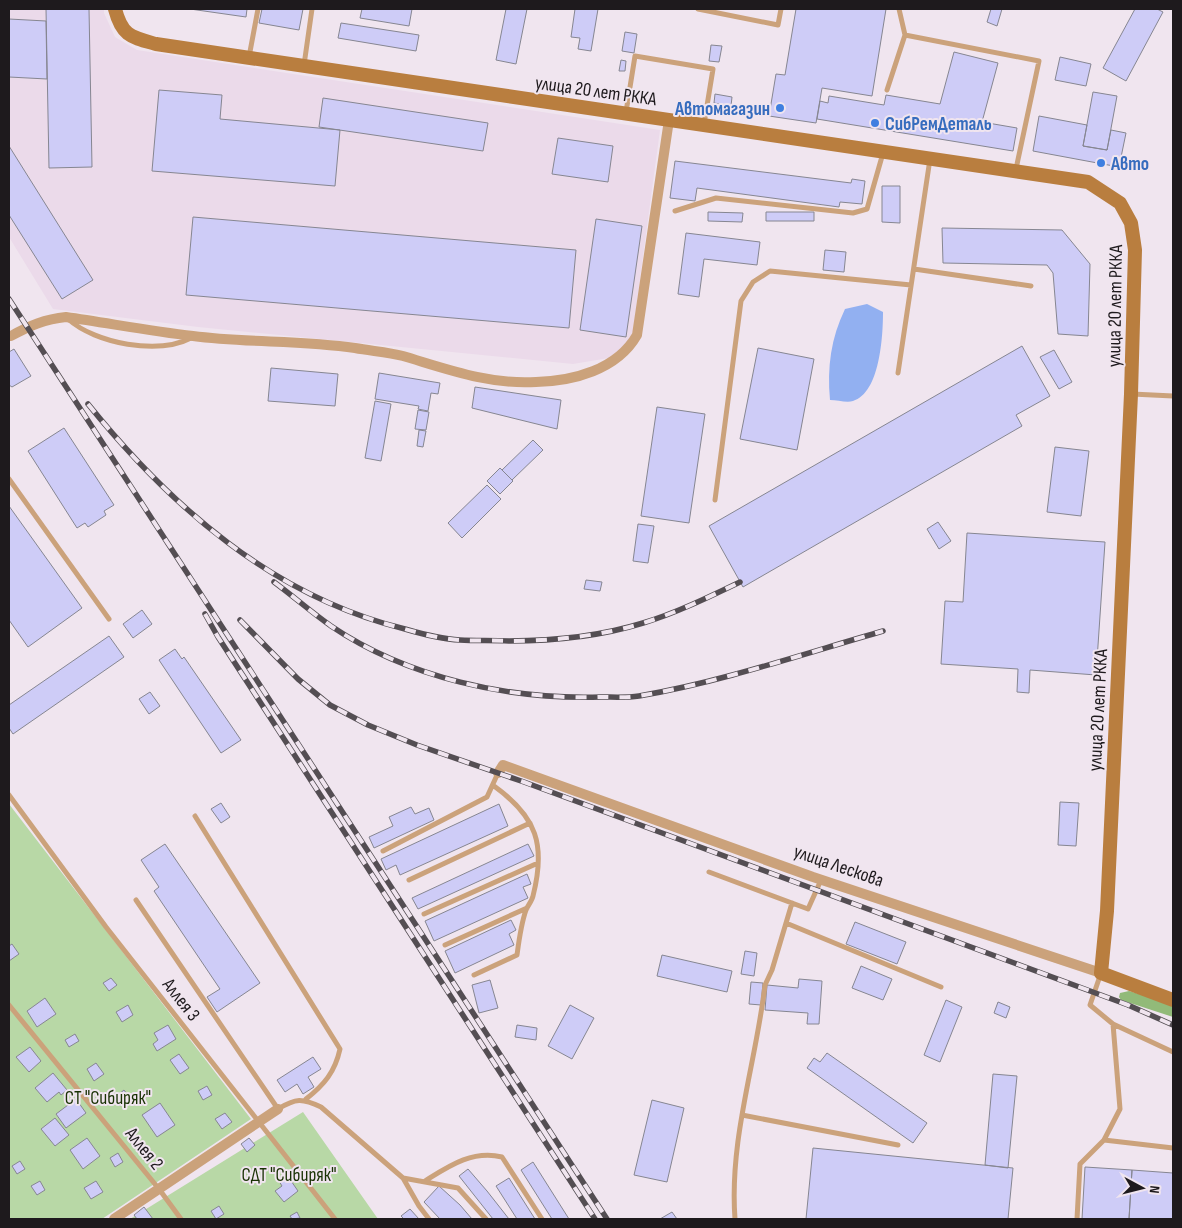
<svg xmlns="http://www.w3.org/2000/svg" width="1182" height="1228" font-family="'Sofia Sans Condensed',sans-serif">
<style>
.built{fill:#ebdaea}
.green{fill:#b8d8a6}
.forest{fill:#92ba79}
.water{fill:#92b0f1}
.building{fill:#ceccf7;stroke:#868691}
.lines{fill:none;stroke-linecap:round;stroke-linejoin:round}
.service{stroke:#cba27b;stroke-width:5}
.minor{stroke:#cba27b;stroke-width:10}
.secondary{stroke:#b97e3f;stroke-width:14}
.rail-casing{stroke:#544e53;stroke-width:5.5}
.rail{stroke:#f0e5ef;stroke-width:4;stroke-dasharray:11;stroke-linecap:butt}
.shop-dot{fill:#3f7fe0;stroke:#f0e5ef;stroke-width:2}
.labels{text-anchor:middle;stroke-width:4;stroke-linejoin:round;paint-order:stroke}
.street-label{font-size:19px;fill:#1e1a1d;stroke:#f0e5ef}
.shop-label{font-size:19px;font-weight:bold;fill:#366cbe;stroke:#f0e5ef;text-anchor:start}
.park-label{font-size:19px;fill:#193204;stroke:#f0e5ef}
</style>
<rect width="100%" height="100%" fill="#f0e5ef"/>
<!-- built -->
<path class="built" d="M9 9H104V13L115 37 137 50 660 130 633 331 627 344 609 358 573 364 198 327 53 309 9 237Z"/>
<!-- green -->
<path class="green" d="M9 804 251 1119 102 1219H9Z
M303 1112 378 1219H130Z"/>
<!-- forest -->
<path class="forest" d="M1129 991 1173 1004V1017L1121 1000 1119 997 1120 993Z"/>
<!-- water -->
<path class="water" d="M867 304 883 312C883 336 880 393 853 401 847 403 837 400 830 400 827 367 831 338 845 309Z"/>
<!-- building -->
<path class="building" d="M46 9H89L92 167 49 168Z
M190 9H247L246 17Z
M262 9H303L299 30 259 23Z
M362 9H412L409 26 360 18Z
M506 9H527L516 64 496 60Z
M575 9H598L591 51 578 49 580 38 571 37Z
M796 9H886L872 96 822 88 816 123 769 116 776 74 785 75Z
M991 9H1002L997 26 987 22Z
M1135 9H1157L1163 12 1126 81 1103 68Z
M9 19 46 21 47 79 9 77Z
M341 23 419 35 416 51 338 38Z
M625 32 637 34 634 53 622 51Z
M711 45 722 46 719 62 709 61Z
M954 52 998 63 982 122 1017 128 1013 151 817 119 820 101 828 103 829 96 884 105 886 95 940 104Z
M1060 57 1091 64 1086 86 1055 80Z
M621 60 626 61 625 71H619Z
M159 90 222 95 220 119 340 130 335 186 152 171Z
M1093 92 1117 96 1107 150 1083 146Z
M715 94 732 97 731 106 714 103Z
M323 98 488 123 483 151 319 127Z
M1039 116 1087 125 1083 146 1107 150 1111 130 1126 133 1119 167 1033 151Z
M558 138 613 146 608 182 552 174Z
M9 146 93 280 62 299 9 215Z
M675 161 851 183 852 179 865 181 862 204 840 202 839 207 697 188 695 201 670 198Z
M882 186H900V223L882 222Z
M708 212 743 213 742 222 708 221Z
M766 212H814V221H766Z
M193 217 576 250 569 328 186 295Z
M596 219 642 226 626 337 580 330Z
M942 228 1062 230 1090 264 1088 336 1058 334 1053 273 1047 265 943 263Z
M686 233 760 242 757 265 704 259 699 297 678 294Z
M825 250 846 252 844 272 823 270Z
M1022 346 1050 396 1016 415 1022 426 743 587 709 526Z
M758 348 814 359 797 450 740 439Z
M14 349 31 376 12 387 9 385V352Z
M1054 350 1072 382 1059 389 1040 357Z
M271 368 338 374 335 406 268 401Z
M379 373 440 383 438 394 431 393 428 411 418 409 419 406 375 399Z
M475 387 561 400 557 429 472 408Z
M375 401 391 404 381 461 365 458Z
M657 407 705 414 689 523 641 516Z
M418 410 429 412 426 430 415 429Z
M64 428 114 505 104 511 106 515 88 527 85 523 77 528 28 451Z
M419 430 426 431 423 447 417 446Z
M533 440 543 450 512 480 502 470Z
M1055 447 1089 451 1081 516 1047 512Z
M500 468 513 481 500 494 487 481Z
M487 485 501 499 462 538 448 523Z
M9 506 82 608 28 647 9 620Z
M938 522 951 541 939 549 927 529Z
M638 524 654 526 648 563 633 561Z
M967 533 1105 542 1096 675 1030 670 1029 693 1017 692 1018 669 941 664 945 601 963 602Z
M586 580 602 582 600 591 584 589Z
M142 610 152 624 133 638 123 624Z
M109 636 124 657 13 734 9 728V705Z
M175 649 182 659 184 657 241 740 221 753 159 660Z
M150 692 160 706 149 714 139 699Z
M1060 802 1079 803 1076 846 1058 845Z
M221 803 230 817 221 823 211 809Z
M499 804 508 826 400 875 396 865 386 870 381 859Z
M411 807 415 814 429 808 434 820 374 848 369 837 393 826 389 817Z
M165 844 260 983 217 1012 207 997 220 989 154 891 159 887 141 860Z
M528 844 534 856 418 909 412 898Z
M527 874 531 884 523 887 528 898 434 941 425 921Z
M511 920 516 930 509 934 514 945 455 973 445 951Z
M855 922 906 942 897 964 846 944Z
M12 944 19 954 9 961V946Z
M745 951 757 953 754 976 741 974Z
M662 955 732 971 727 992 657 976Z
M861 966 892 979 883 1000 852 988Z
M111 978 117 985 109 991 103 983Z
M799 979 822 981 819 1024H807L808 1013 765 1010 767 985 798 988Z
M490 980 498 1008 479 1013 472 985Z
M751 982 763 983 761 1005 749 1004Z
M45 998 56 1014 37 1027 27 1011Z
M946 1000 962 1007 940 1062 924 1055Z
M998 1002 1010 1007 1006 1018 994 1013Z
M128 1005 133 1015 122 1022 116 1012Z
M570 1005 594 1018 572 1059 548 1046Z
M168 1025 176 1039 157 1051 153 1044 158 1040 154 1033Z
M517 1025 537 1028 536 1040 515 1037Z
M75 1034 79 1041 69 1047 65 1040Z
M30 1047 41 1061 29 1072 16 1057Z
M827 1053 927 1123 913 1143 807 1068 814 1058 820 1062Z
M179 1054 189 1068 180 1074 170 1060Z
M313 1057 321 1069 308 1077 314 1087 303 1094 297 1084 285 1092 277 1080Z
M96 1063 104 1074 94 1081 87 1069Z
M53 1073 67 1090 61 1095 59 1092 47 1102 35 1088Z
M993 1074 1017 1076 1008 1168 985 1165Z
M207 1086 212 1095 203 1100 198 1091Z
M124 1090 130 1098 120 1106 114 1098Z
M76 1099 86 1113 66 1128 56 1114Z
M652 1100 684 1108 667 1182 634 1175Z
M160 1103 175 1125 157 1137 142 1115Z
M225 1113 232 1122 222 1129 215 1119Z
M55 1118 69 1135 55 1146 41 1129Z
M87 1138 100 1156 83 1169 70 1150Z
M249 1138 255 1145 247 1152 241 1144Z
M813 1148 1013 1168 1008 1219H806Z
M118 1153 123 1162 115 1167 110 1158Z
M20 1161 25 1169 17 1174 12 1166Z
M533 1162 569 1219H552L521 1170Z
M1085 1167 1132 1170 1129 1219H1082Z
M468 1169 487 1191 509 1219H493L459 1176Z
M1132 1170 1173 1173V1219H1129Z
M287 1175 298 1191 284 1202 275 1191 282 1186 279 1181Z
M509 1178 535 1219H517L496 1186Z
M40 1181 45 1190 37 1195 31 1186Z
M96 1181 103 1192 91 1199 84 1188Z
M439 1186 460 1205 472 1219H440L424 1202Z
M219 1206 224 1214 216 1219 211 1211Z
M144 1207 153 1219H137L134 1215Z
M410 1209 419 1219H404L401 1216Z
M297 1212 300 1218 292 1219 290 1216Z
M672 1212 677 1219H660Z"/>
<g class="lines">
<!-- service -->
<path class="service" d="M698 9 778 25 781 9
M899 9 905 35
M249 57 258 9
M304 65 312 9
M887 90 905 35 1039 61 1016 169
M626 112 635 56 713 69 704 124
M675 211 716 198 853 213 867 209 883 153
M914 269 1031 286
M68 319C96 344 158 355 191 338
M898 373 930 159
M1132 394 1173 396
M9 479 109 619
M715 500 741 301 753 282 770 271 911 285
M9 795 106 927 335 1219
M195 816 340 1049C335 1072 324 1085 306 1099
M383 851 487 797 498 773
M709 872 808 909 821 880
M409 880 530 823
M136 900 278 1109C296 1098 302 1098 321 1107L403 1178 458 1188 486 1219
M424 914 538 863
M786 923 941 987
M445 945 527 908
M1101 973 1090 1005 1113 1024 1173 1052
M474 975 517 955C519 940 521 924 526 910 528 905 532 901 533 896 546 845 537 817 494 786
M9 1005 159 1189 181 1219
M742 1115 898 1145
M1104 1140 1173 1148
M403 1178 419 1206 429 1219
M425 1181C449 1166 472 1150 502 1157L542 1219
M735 1219C729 1139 756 1063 765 985L772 970 792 903
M1077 1219 1080 1164 1104 1140 1120 1109 1113 1024"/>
<!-- minor -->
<path class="minor" d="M11 336C29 326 45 319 66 317 108 323 150 331 193 336 246 343 301 340 355 348 371 351 388 352 403 356 447 369 490 385 536 382 573 381 617 370 637 335L669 120
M498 773 503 765 813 877 1101 973
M114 1219 278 1109"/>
<!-- secondary -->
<path class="secondary" d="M115 9C122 36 131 37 156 44L1088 182 1120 203 1131 223 1135 250 1131 394 1107 911 1101 973 1173 1000"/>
<!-- rail casing -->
<g class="rail-casing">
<path id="rail" d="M9 299 607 1219
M88 404C171 507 274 597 405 629 422 634 442 639 460 640 476 641 493 640 509 641 553 641 601 636 643 623 676 613 709 597 740 582
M274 582C293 596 311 612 331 626 408 678 509 700 601 697 613 697 626 698 639 696 721 682 803 654 883 631
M205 614 218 637 595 1219
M240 620 298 679 330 705 368 725 417 745 524 782 1128 1005 1173 1025"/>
</g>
<!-- rail -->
<use href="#rail" class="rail"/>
</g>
<!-- markers -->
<g class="shop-dot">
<circle cx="780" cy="108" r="5"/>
<circle cx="875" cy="123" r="5"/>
<circle cx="1101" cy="163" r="5"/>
</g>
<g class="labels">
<!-- street labels -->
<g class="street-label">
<text transform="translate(596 90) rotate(8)" y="7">улица 20 лет РККА</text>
<text transform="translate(1114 306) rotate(-89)" y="7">улица 20 лет РККА</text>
<text transform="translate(1097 710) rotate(-87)" y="7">улица 20 лет РККА</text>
<text transform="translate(839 865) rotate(19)" y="7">улица Лескова</text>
<text transform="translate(182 999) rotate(52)" y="7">Аллея 3</text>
<text transform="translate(145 1148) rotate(51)" y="7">Аллея 2</text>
</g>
<!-- shop labels -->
<g class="shop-label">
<text x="770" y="115" text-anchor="end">Автомагазин</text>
<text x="885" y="130">СибРемДеталь</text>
<text x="1111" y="170">Авто</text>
</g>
<!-- park labels -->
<g class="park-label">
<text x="108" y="1104">СТ "Сибиряк"</text>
<text x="289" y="1181">СДТ "Сибиряк"</text>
</g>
</g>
<!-- border -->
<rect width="1182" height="1228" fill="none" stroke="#1e1a1d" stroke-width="20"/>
<!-- north arrow -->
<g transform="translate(1142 1188) rotate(97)" stroke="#f0e5ef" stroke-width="4" paint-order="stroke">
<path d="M0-4L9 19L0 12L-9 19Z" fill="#1e1a1d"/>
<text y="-8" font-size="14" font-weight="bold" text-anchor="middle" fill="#1e1a1d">N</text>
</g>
</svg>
